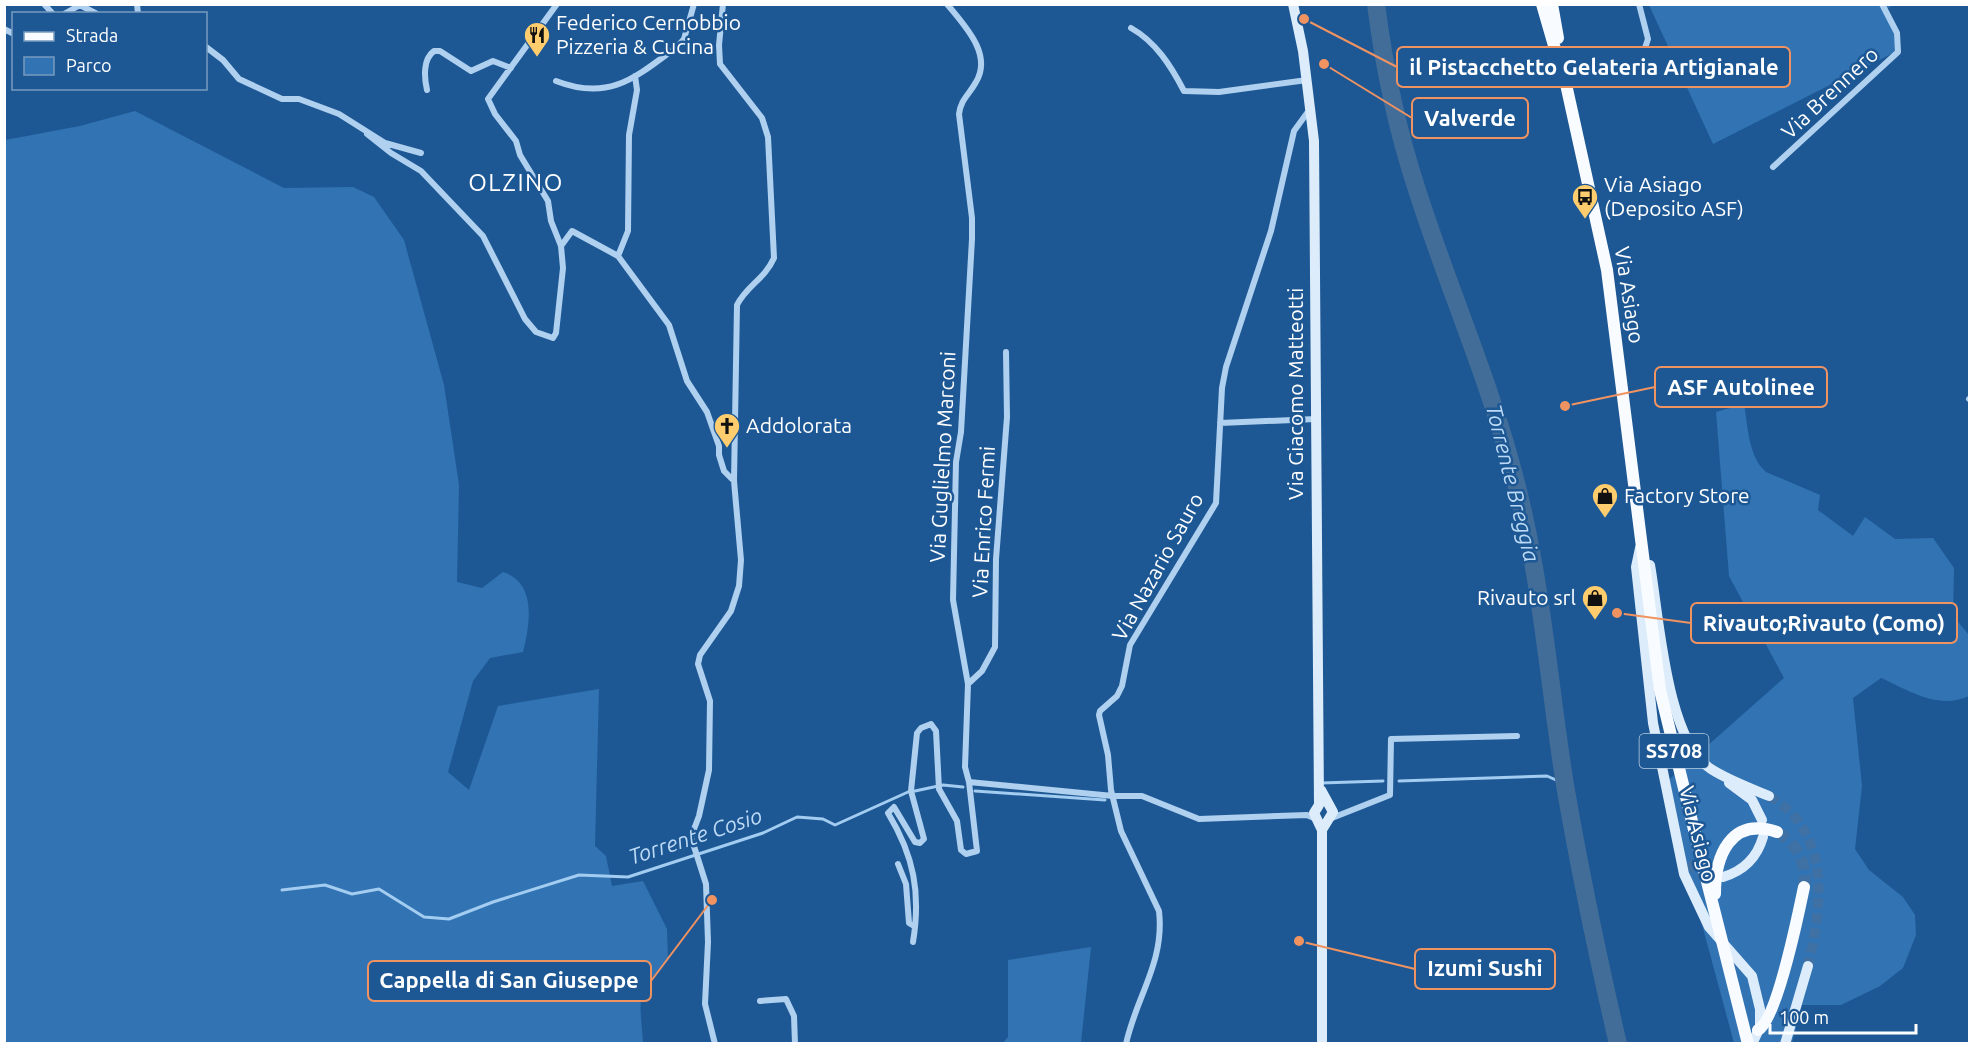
<svg xmlns="http://www.w3.org/2000/svg" width="1974" height="1048" font-family="Ubuntu,sans-serif">
<style>
.green{fill:#3173b3}
.lines{fill:none;stroke-linecap:round;stroke-linejoin:round}
.stream{stroke:#a3ccf1;stroke-width:3}
.river{stroke:#426d98;stroke-width:18}
.secondary-tunnel{stroke:#3f71a5;stroke-width:10;stroke-dasharray:10 5;stroke-linecap:butt}
.primary-tunnel{stroke:#3f71a5;stroke-width:12;stroke-dasharray:12 6;stroke-linecap:butt}
.street{stroke:#afd0ef;stroke-width:6}
.secondary{stroke:#ddecfb;stroke-width:10}
.primary{stroke:#f8fbff;stroke-width:12}
.primary-bridge{stroke:#f8fbff;stroke-width:12}
.labels{text-anchor:middle;stroke-width:5;stroke-linejoin:round;paint-order:stroke}
.shield{fill:#1d5895;stroke:#bbcddf;stroke-width:1.5}
.shield-label{font-size:20px;font-weight:bold;fill:#fff}
.poi-label{font-size:21px;fill:#fff;stroke:#1d5895;text-anchor:start}
.street-label{font-size:21px;fill:#fff;stroke:#1d5895}
.water-label{font-size:22px;font-style:italic;fill:#bcdaf6;stroke:#1d5895}
.quarter-label{font-size:24px;letter-spacing:1.5px;fill:#fff;stroke:#1d5895}
.leader{fill:none;stroke:#f09361;stroke-width:2}
.callout-dot{fill:#f09361;stroke:#1d5895;stroke-width:2}
.callout{fill:#1d5895;stroke:#f09361;stroke-width:2}
.callout-label{font-size:22px;text-anchor:middle;font-weight:bold;fill:#fff}
</style>
<rect width="100%" height="100%" fill="#1d5895"/>
<!-- green -->
<path class="green" d="M1649 5H1893L1884 11 1895 34 1897 51 1713 144Z
M135 111 284 188 353 187 374 197 404 240 444 385 459 485 457 582 482 588 503 572C537 583 530 624 523 652L490 658 473 681 448 772 469 790 498 706 599 689 595 846 606 856 612 886 643 881 667 929 668 960C634 995 640 997 643 1043H5V140L80 126Z
M1744 404C1748 426 1748 456 1766 472L1820 495 1818 510 1853 536 1865 517 1895 539 1933 538 1954 568 1953 616 1969 635V696C1938 710 1910 691 1881 678L1853 698 1862 786 1855 849 1869 870 1903 897 1915 915 1916 935 1903 968 1880 986 1841 1005H1802L1792 1043H1734L1664 784 1784 678 1729 576 1716 412Z
M1091 947 1081 1043H1003L1008 1037V960Z"/>
<g class="lines">
<!-- stream -->
<path class="stream" d="M1399 781 1547 776 1565 784
M1321 783 1383 781
M915 791 943 785 963 787
M975 791 1105 800
M282 890 325 885 352 894 379 889 424 917 449 919 493 902 579 875 628 877 763 833 797 817 823 819 835 825 908 792"/>
<!-- river -->
<path class="river" d="M1376 4C1384 67 1398 133 1418 193 1449 290 1491 384 1516 483 1542 583 1549 685 1565 785 1580 872 1598 958 1618 1044"/>
<!-- secondary-tunnel -->
<path class="secondary-tunnel" d="M1769 796C1832 833 1822 905 1808 966
M1688 863 1702 875 1710 877"/>
<!-- primary-tunnel -->
<path class="primary-tunnel" d="M1777 832C1798 844 1807 863 1804 887"/>
<!-- street -->
<path class="street" d="M44 4 53 14
M137 4 138 14
M947 4C964 25 993 54 976 82 969 95 961 99 959 114L972 218V239L961 432 956 462 953 600 968 684 965 767 969 782 1113 796H1142L1199 819 1307 815 1316 819
M1639 4 1648 39 1644 51
M64 14 80 5 97 14
M1131 28C1156 42 1171 66 1184 91L1219 92 1307 80
M4 29 14 34
M206 47 223 60 239 79 282 99H299L339 114 385 143 421 153
M635 76 637 90 629 135 628 231 618 256 669 325 687 381 707 412 719 446V455L724 471 734 481
M556 81C610 102 636 77 678 46L684 39 694 4
M427 90C424 77 423 59 434 51H440L471 71 493 61 511 68
M367 134 391 153 421 171 483 236 525 319 536 332 553 338 556 333 563 268 561 246 551 221 548 201 520 155 516 141 495 114 488 99 557 4
M1773 167 1898 52 1897 33 1882 4
M561 246 572 231 618 256
M1969 399 1970 398
M1220 423 1316 419
M968 684 982 671 995 647 996 559 1007 417 1006 352
M1332 818 1390 795 1391 739 1517 736
M898 864 906 884 909 923 914 926
M913 942C921 893 914 856 888 813L894 807 915 842 920 843 924 839 911 791 917 733 921 728 931 724 936 731 939 789 957 821 961 850 966 854 977 851 969 782
M760 1001 786 999 794 1016 795 1044
M715 1044 705 1004 708 942 706 884 691 837 699 816 709 770 710 701 698 664 700 655 731 611 739 586 741 560 734 481 737 305C747 285 764 280 774 258L768 137 762 118 720 64 719 45 723 4
M1126 1044C1136 997 1165 962 1159 911L1121 831 1111 790 1108 755 1099 715 1100 711 1117 696 1122 686 1130 645 1216 503 1222 388 1226 367 1271 231 1294 131 1310 109"/>
<!-- secondary -->
<path class="secondary" d="M1293 4 1303 51 1314 141 1319 805
M1640 548 1636 567 1653 723 1684 874 1709 927 1752 976 1760 1009V1027L1752 1044
M1650 565C1659 615 1666 741 1711 769 1728 780 1750 788 1769 796
M1729 783 1752 800 1762 820
M1321 790 1333 812 1322 830
M1319 805 1314 813 1322 830V1044
M1723 877C1743 871 1757 858 1763 837
M1785 1044 1808 966"/>
<!-- primary -->
<path class="primary" d="M1542 4 1555 49 1560 57 1607 270 1660 690 1698 846
M1552 4 1558 38
M1758 1030C1777 1020 1799 911 1804 887"/>
<!-- primary-bridge -->
<path class="primary-bridge" d="M1698 846 1748 1044
M1715 894C1715 857 1730 816 1777 832"/>
</g>
<!-- icons -->
<defs>
<g id="restaurant-pin" transform="scale(1.35)"><path d="M0 17L-7.5 6A9.5 9.5 0 1 1 7.5 6Z" fill="#ffcc6e" stroke="#1d5895"/><path d="M-5-6h1v4h1v-4h1v4h1v-4h1v5L-1.5 .5V6h-2V.5L-5-1ZM5-6V6H3V1.5H1.5Q1.5-4 5-6Z" fill="#111"/></g>
<g id="bus-pin" transform="scale(1.35)"><path d="M0 17L-7.5 6A9.5 9.5 0 1 1 7.5 6Z" fill="#ffcc6e" stroke="#1d5895"/><path d="M-5-6H5V4H4V6H2V4H-2V6H-4V4H-5ZM-3.5-4V0h7V-4ZM-3.5 1.2v1.5H-2V1.2ZM2 1.2v1.5H3.5V1.2Z" fill="#111"/></g>
<g id="church-pin" transform="scale(1.35)"><path d="M0 17L-7.5 6A9.5 9.5 0 1 1 7.5 6Z" fill="#ffcc6e" stroke="#1d5895"/><path d="M-1.2-6h2.4v3.5h3.3v2.4h-3.3V6h-2.4V-.1h-3.3v-2.4h3.3Z" fill="#111"/></g>
<g id="shop-pin" transform="scale(1.35)"><path d="M0 17L-7.5 6A9.5 9.5 0 1 1 7.5 6Z" fill="#ffcc6e" stroke="#1d5895"/><path d="M-5-2.5h2.3a2.7 3.5 0 0 1 5.4 0H5L5.5 6h-11ZM-1.5-2.5h3a1.5 2.3 0 0 0-3 0Z" fill="#111"/></g>
</defs>
<g fill-rule="evenodd">
<use href="#restaurant-pin" x="537" y="35"/>
<use href="#bus-pin" x="1585" y="197"/>
<use href="#church-pin" x="727" y="426"/>
<use href="#shop-pin" x="1605" y="496"/>
<use href="#shop-pin" x="1595" y="598"/>
</g>
<g class="labels">
<!-- shield labels -->
<rect class="shield" x="1639.5" y="734" width="69" height="34" rx="4.5"/>
<g class="shield-label">
<text x="1674" y="758">SS708</text>
</g>
<!-- poi labels -->
<g class="poi-label">
<text x="556" y="30">Federico Cernobbio<tspan x="556" dy="24">Pizzeria &amp; Cucina</tspan></text>
<text x="1604" y="192">Via Asiago<tspan x="1604" dy="24">(Deposito ASF)</tspan></text>
<text x="746" y="433">Addolorata</text>
<text x="1624" y="503">Factory Store</text>
<text x="1576" y="605" text-anchor="end">Rivauto srl</text>
</g>
<!-- street labels -->
<g class="street-label">
<text transform="translate(1830 93) rotate(-43)" y="7">Via Brennero</text>
<text transform="translate(1629 295) rotate(81)" y="7">Via Asiago</text>
<text transform="translate(1296 394) rotate(-90)" y="7">Via Giacomo Matteotti</text>
<text transform="translate(943 457) rotate(-87)" y="7">Via Guglielmo Marconi</text>
<text transform="translate(984 522) rotate(-87)" y="7">Via Enrico Fermi</text>
<text transform="translate(1158 567) rotate(-61)" y="7">Via Nazario Sauro</text>
<text transform="translate(1698 834) rotate(76)" y="7">Via Asiago</text>
</g>
<!-- water labels -->
<g class="water-label">
<text transform="translate(1513 483) rotate(76)" y="8">Torrente Breggia</text>
<text transform="translate(695 836) rotate(-18)" y="8">Torrente Cosio</text>
</g>
<!-- quarter labels -->
<g class="quarter-label">
<text x="516" y="191">OLZINO</text>
</g>
</g>
<!-- callouts -->
<path class="leader" d="M1304 19L1397 67M1324 64L1412 118M1565 406L1655 387M1617 613L1691 623M1299 941L1415 969M712 900L651 981"/>
<g class="callout-dot">
<circle cx="1304" cy="19" r="6"/>
<circle cx="1324" cy="64" r="6"/>
<circle cx="1565" cy="406" r="6"/>
<circle cx="1617" cy="613" r="6"/>
<circle cx="1299" cy="941" r="6"/>
<circle cx="712" cy="900" r="6"/>
</g>
<g class="callout">
<rect x="1397" y="47" width="393" height="40" rx="6"/>
<rect x="1412" y="98" width="116" height="40" rx="6"/>
<rect x="1655" y="367" width="172" height="40" rx="6"/>
<rect x="1691" y="603" width="266" height="40" rx="6"/>
<rect x="1415" y="949" width="140" height="40" rx="6"/>
<rect x="368" y="961" width="283" height="40" rx="6"/>
</g>
<g class="callout-label">
<text x="1594" y="75">il Pistacchetto Gelateria Artigianale</text>
<text x="1470" y="126">Valverde</text>
<text x="1741" y="395">ASF Autolinee</text>
<text x="1824" y="631">Rivauto;Rivauto (Como)</text>
<text x="1485" y="976">Izumi Sushi</text>
<text x="509" y="988">Cappella di San Giuseppe</text>
</g>
<!-- border -->
<rect width="1974" height="1048" fill="none" stroke="#ffffff" stroke-width="12"/>
<!-- legend -->
<rect x="12" y="12" width="195" height="78" fill="#1d5895" stroke="#779bbf" stroke-width="1.5"/>
<rect x="24" y="32" width="30" height="9" fill="#f8fbff" stroke="#779bbf" stroke-width="1.5"/>
<text x="66" y="42" font-size="18" fill="#ffffff">Strada</text>
<rect x="24" y="57" width="30" height="18" fill="#3173b3" stroke="#779bbf" stroke-width="1.5"/>
<text x="66" y="72" font-size="18" fill="#ffffff">Parco</text>
<!-- scale -->
<path d="M1770 1024v9h146v-9" fill="none" stroke="#ffffff" stroke-width="3"/>
<text x="1779" y="1024" font-size="18" fill="#ffffff" stroke="#1d5895" stroke-width="4.5" paint-order="stroke">100 m</text>
</svg>
